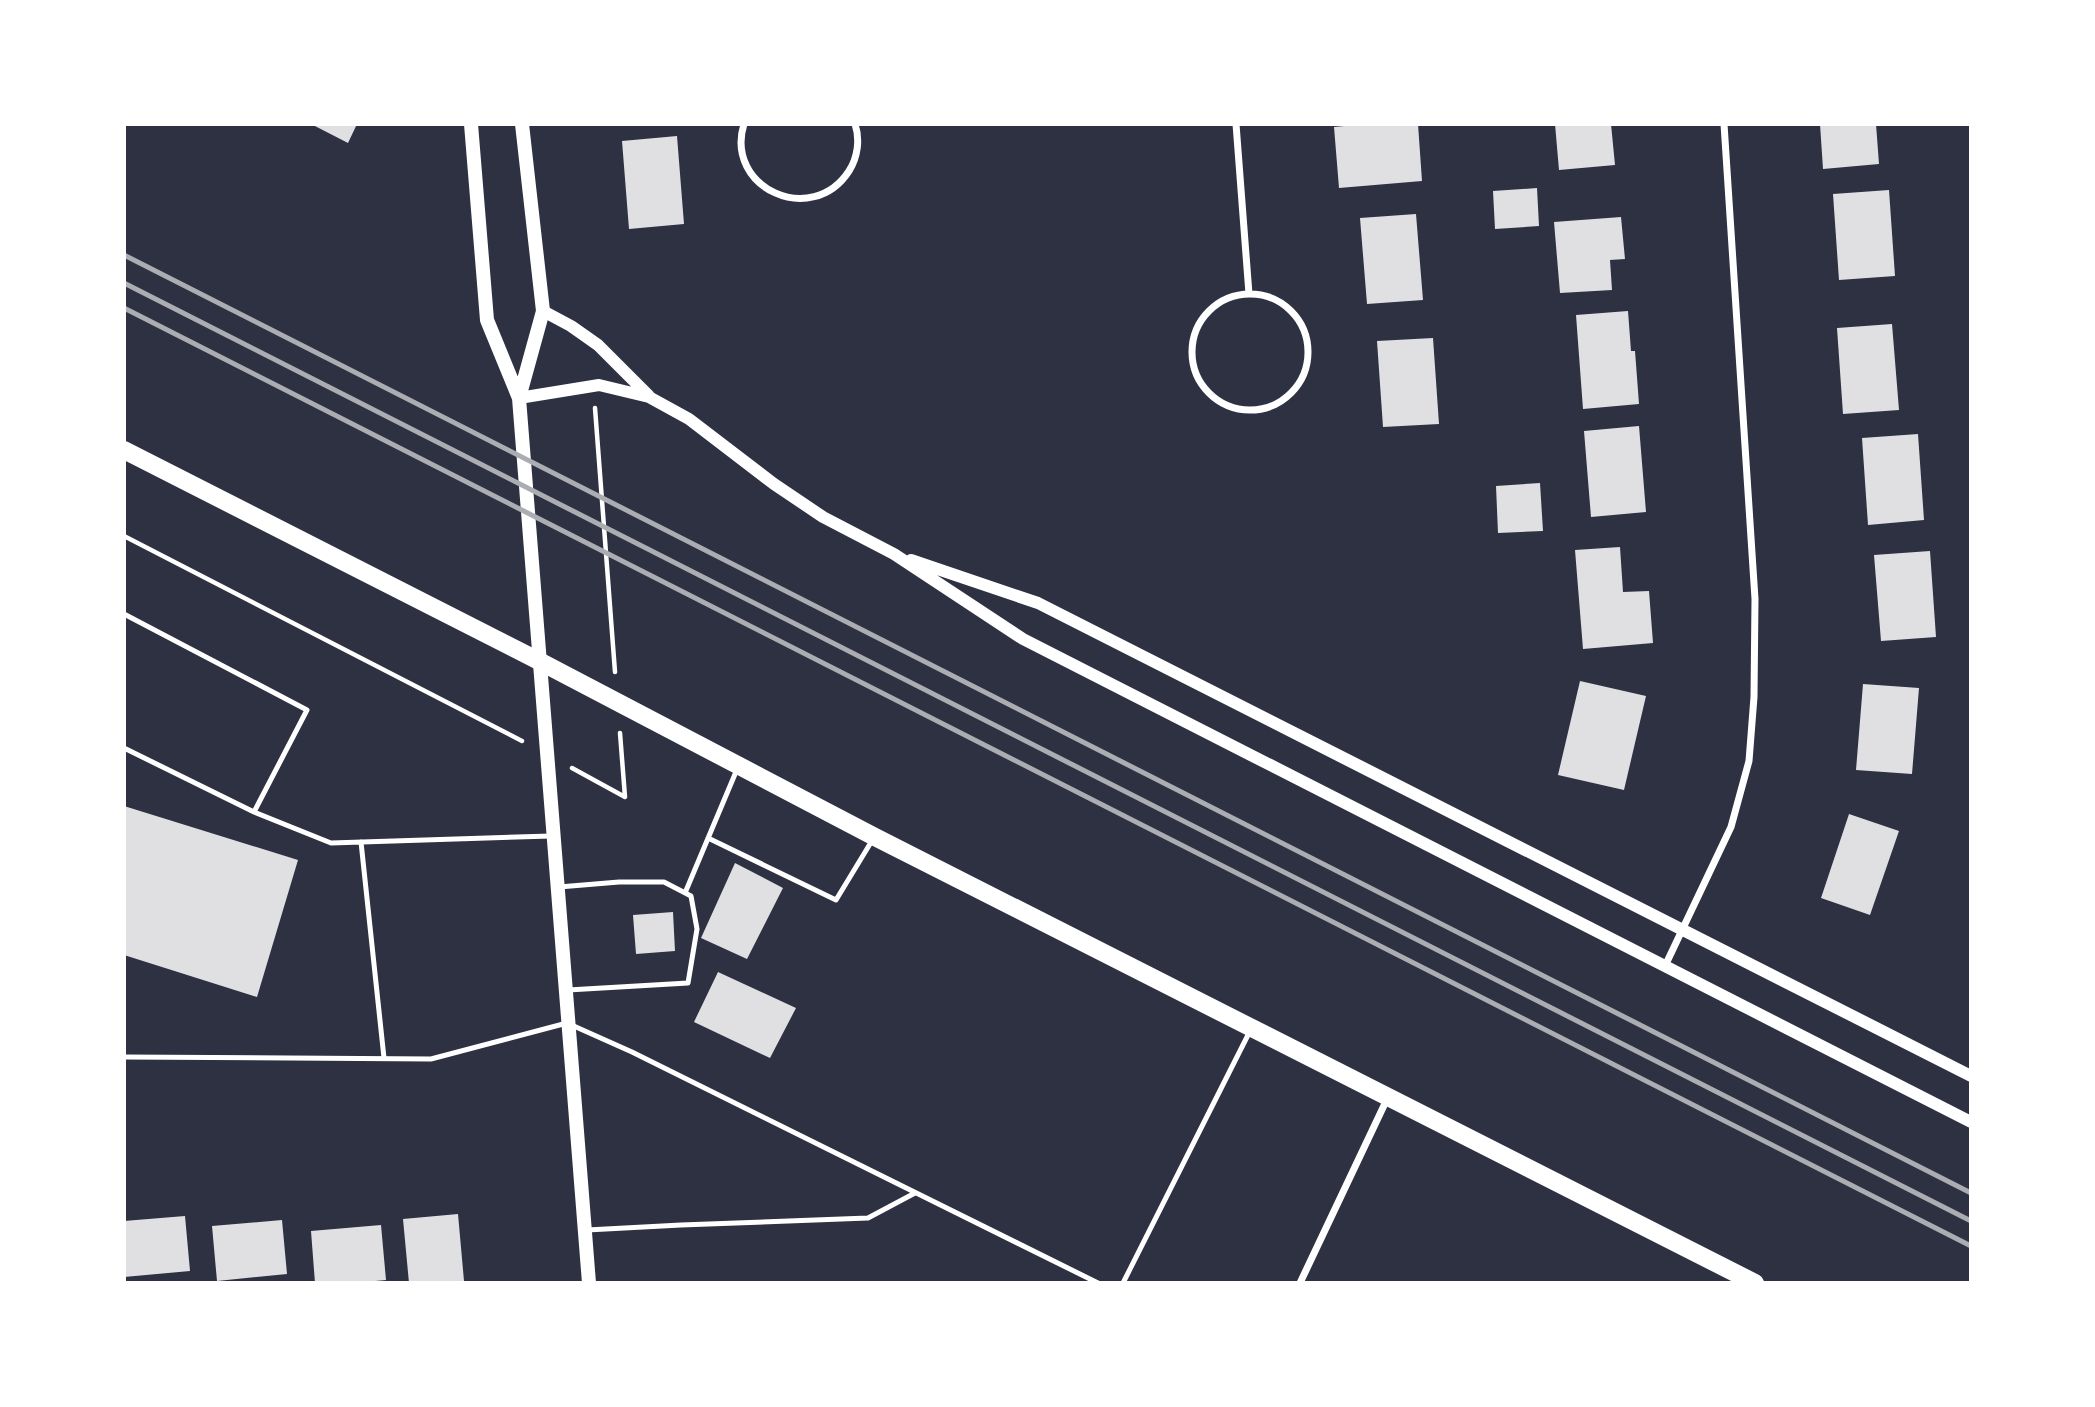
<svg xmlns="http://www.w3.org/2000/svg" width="2095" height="1407" font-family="'Playfair Display',serif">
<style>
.building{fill:#e0e0e3}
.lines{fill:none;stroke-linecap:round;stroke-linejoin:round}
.path{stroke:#fff;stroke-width:4.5}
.service{stroke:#fff;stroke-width:5}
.minor{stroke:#fff;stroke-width:7}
.tertiary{stroke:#fff;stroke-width:12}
.secondary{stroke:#fff;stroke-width:14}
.primary{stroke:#fff;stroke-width:18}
.rail{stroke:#abadb3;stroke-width:5}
</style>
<rect width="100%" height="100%" fill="#2d3142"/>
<!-- building -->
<path class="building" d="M311 124H357L348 143Z
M1365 124H1418L1422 181 1339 188 1334 127Z
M1555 124H1611L1615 165 1559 170Z
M1820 124H1876L1879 164 1823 169Z
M677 136 684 224 629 229 622 141Z
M1537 188 1539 226 1495 229 1493 191Z
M1889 190 1895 276 1839 280 1833 194Z
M1416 214 1423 300 1367 304 1360 218Z
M1621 217 1625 259 1610 260 1612 290 1560 293 1554 222Z
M1628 311 1631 351H1635L1639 404 1583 409 1576 315Z
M1892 324 1899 410 1843 414 1837 328Z
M1433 338 1439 424 1383 427 1377 341Z
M1639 426 1646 512 1591 517 1584 431Z
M1918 434 1924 520 1868 525 1862 438Z
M1540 483 1543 531 1498 533 1496 486Z
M1620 547 1623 592 1649 591 1653 643 1583 649 1575 550Z
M1930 551 1936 637 1881 641 1874 555Z
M1580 681 1646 696 1624 790 1558 775Z
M1863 684 1919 688 1912 774 1856 770Z
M124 806 298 860 257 997 124 955Z
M1849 814 1899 831 1870 915 1821 898Z
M735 863 783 888 747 959 701 938Z
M673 912 675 951 636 954 633 915Z
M718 972 796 1008 770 1058 694 1022Z
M458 1214 464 1281 409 1283 403 1219Z
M185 1216 190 1271 124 1277V1221Z
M282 1220 287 1274 217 1281 212 1226Z
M381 1225 386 1280 354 1283H315L311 1231Z"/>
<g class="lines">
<!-- path -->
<path class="path" d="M595 408 615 672
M124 536 522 741
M572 768 625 797 620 733"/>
<!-- service -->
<path class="service" d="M124 614 307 710 254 812
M124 748 254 812 331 843 551 836
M708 838 836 900 873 839
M361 842 384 1058
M559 887 619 882H664L691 896 697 929 688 983 568 990
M685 893 738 767
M124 1057 431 1059 567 1023 632 1052 1098 1283
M587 1230 681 1225 868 1218 915 1193
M1123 1283 1250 1031"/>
<!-- minor -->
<path class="minor" d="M744 124C724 188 812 228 849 171 858 157 860 139 855 124
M1236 124 1249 294
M1192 352a58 58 0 1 1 116 0a58 58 0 1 1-116 0Z
M1665 966 1731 827 1749 761 1754 697 1755 599 1724 124
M1300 1283 1388 1097"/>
<!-- tertiary -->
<path class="tertiary" d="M543 311 571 326 598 345 649 396
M519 398 599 385 649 397 689 419 774 484 823 517 894 554 1023 639 1971 1122
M911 560 1038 603 1971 1076"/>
<!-- secondary -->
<path class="secondary" d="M471 124 487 320 519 398 589 1283
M519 398 543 311 522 124"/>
<!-- primary -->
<path class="primary" d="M124 450 539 661 875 837 1755 1283"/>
<!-- rail -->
<path class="rail" d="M124 255 1971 1193
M124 283 1971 1221
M124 308 1971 1246"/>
</g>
<!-- border -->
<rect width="2095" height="1407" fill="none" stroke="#ffffff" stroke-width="252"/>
</svg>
